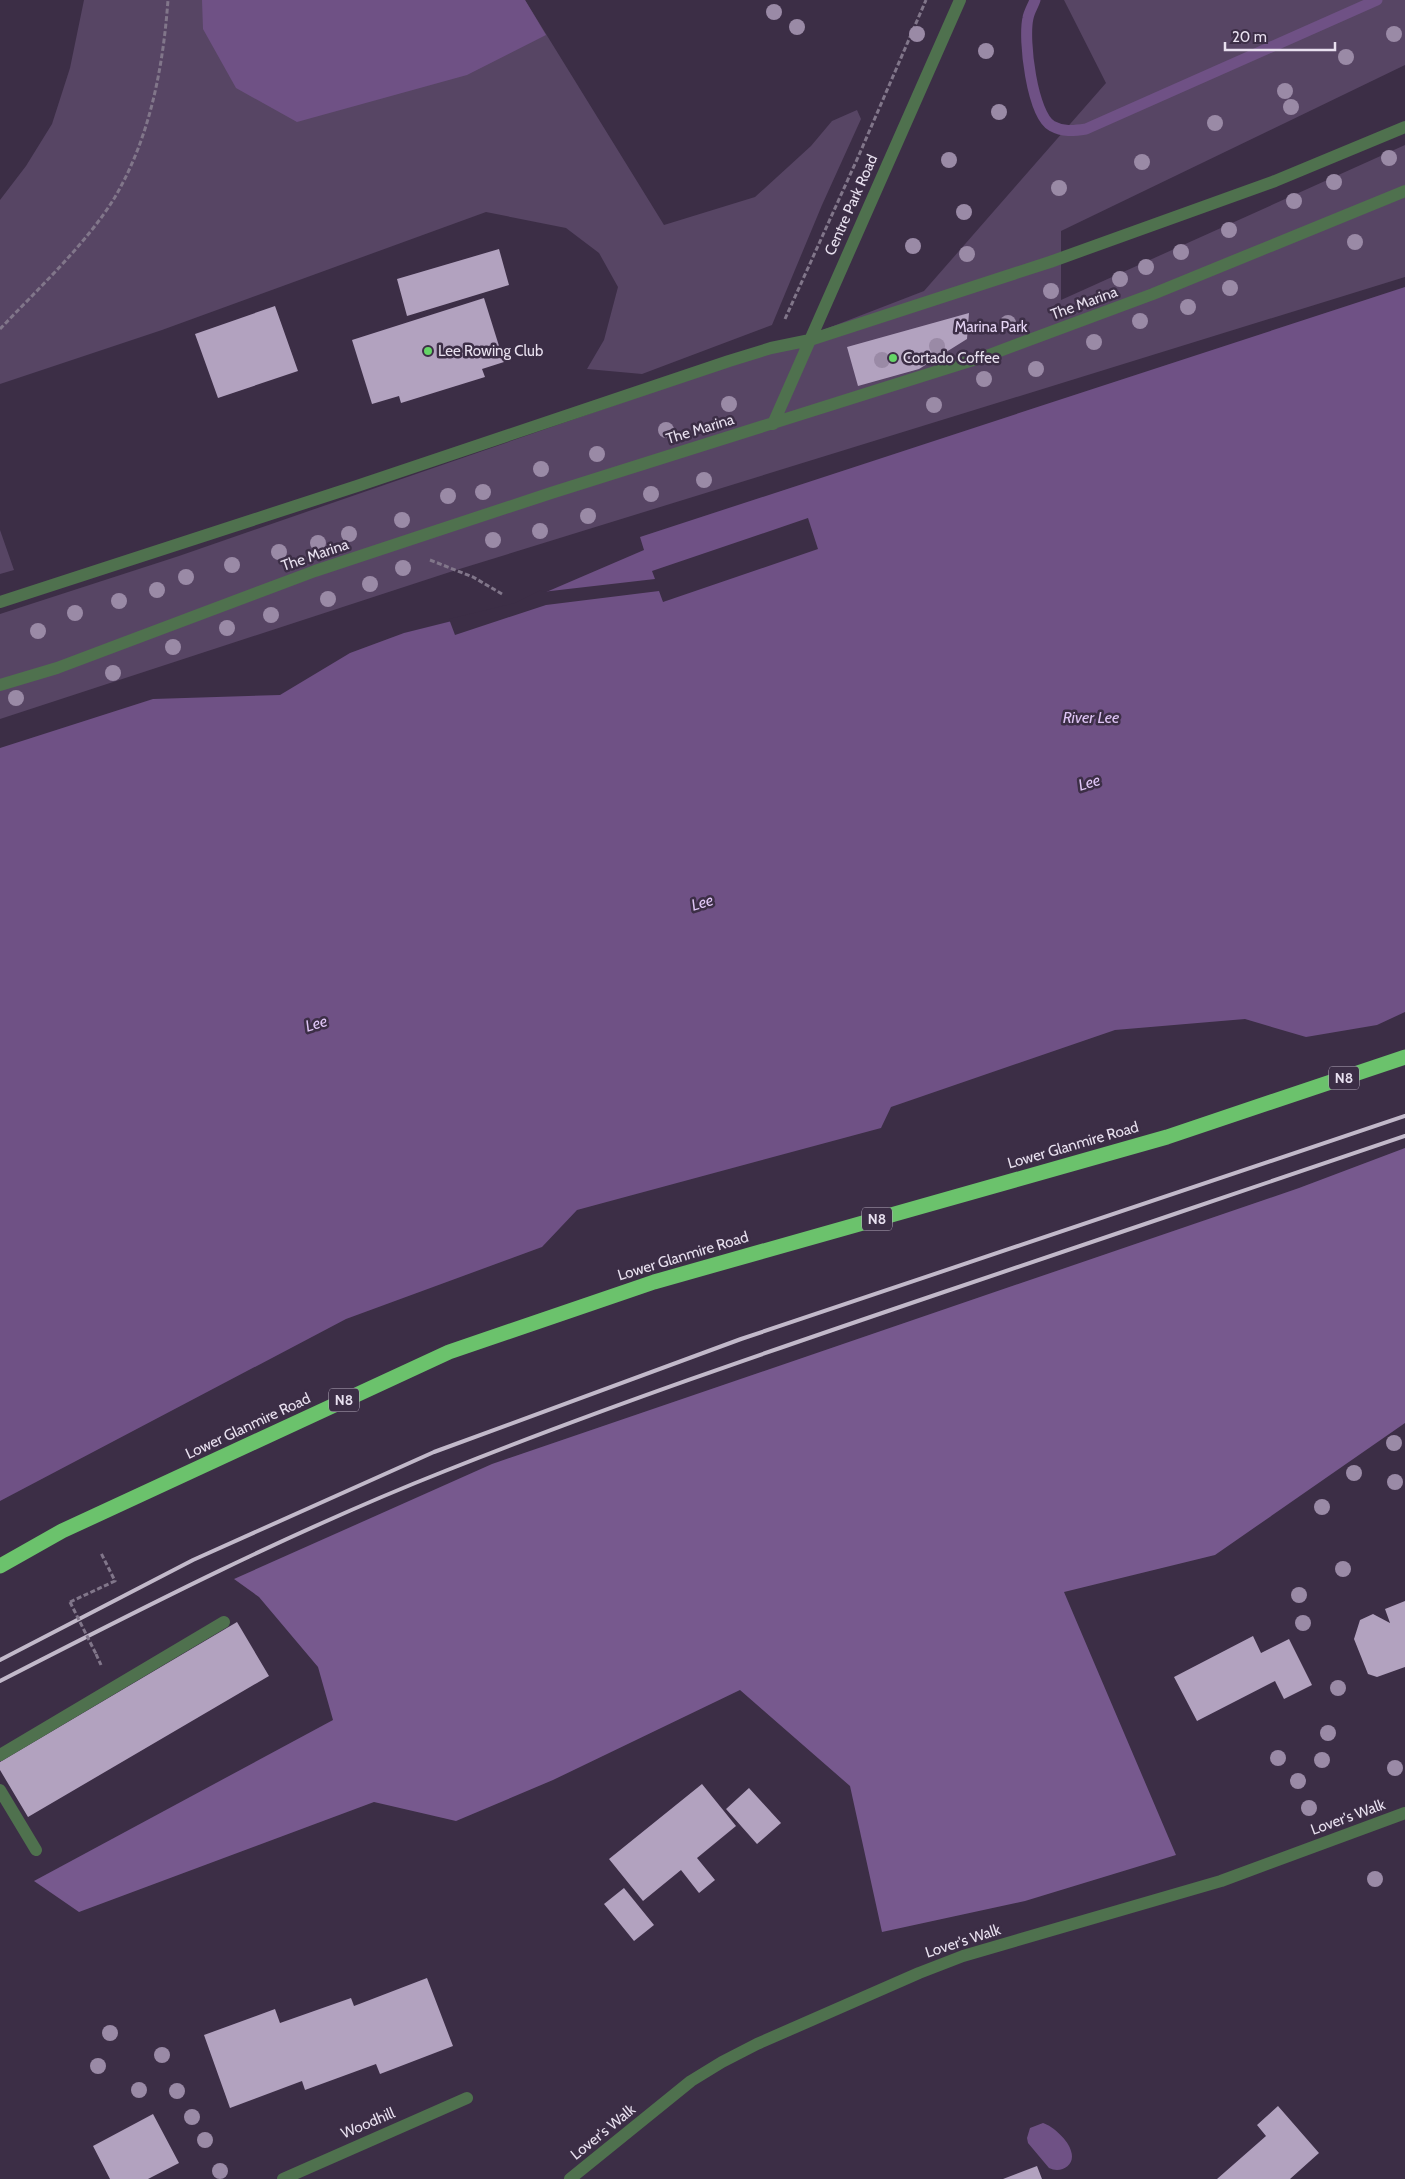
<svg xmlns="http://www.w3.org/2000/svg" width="1405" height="2179" font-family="Cabin,sans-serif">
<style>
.green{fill:#574564}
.forest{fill:#77598e}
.water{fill:#6f5185}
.pier{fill:#3c2e46}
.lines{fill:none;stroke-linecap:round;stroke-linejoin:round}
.stream{stroke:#6f5185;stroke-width:11}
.building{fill:#b2a2bf}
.path{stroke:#81768a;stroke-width:3;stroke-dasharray:5 2.5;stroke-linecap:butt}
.minor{stroke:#4f714e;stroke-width:12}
.highway{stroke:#6bc26c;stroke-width:15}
.rail{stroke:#c2b9ca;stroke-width:4}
.path-bridge{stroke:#81768a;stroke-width:3;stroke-dasharray:5 2.5;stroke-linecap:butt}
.tree{fill:#9a8aa6}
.poi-dot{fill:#65d467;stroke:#3c2e46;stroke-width:2}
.labels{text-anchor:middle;stroke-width:5;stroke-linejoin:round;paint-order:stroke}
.shield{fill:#3c2e46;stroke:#b4abbc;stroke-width:1}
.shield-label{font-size:14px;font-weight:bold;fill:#e8e0ef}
.street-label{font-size:15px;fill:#e8e0ef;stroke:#3c2e46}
.park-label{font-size:15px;fill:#e6d5f5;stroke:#3c2e46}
.poi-label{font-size:15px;fill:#e8e0ef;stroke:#3c2e46;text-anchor:start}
.water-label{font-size:16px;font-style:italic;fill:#dec4f4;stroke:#3c2e46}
</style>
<rect width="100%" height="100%" fill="#3c2e46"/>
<!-- green -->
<path class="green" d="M84 0H525L664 225 755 197 811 146 832 121 857 110 861 119 822 205 772 325 642 374 587 369 604 340 618 287 599 253 566 228 486 212 162 330 0 384V200L26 166 52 124 70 68Z
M1064 0H1405V65L1061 231V300L1405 145V277L453 571 0 719V614L179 556 745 360 924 291 1106 83Z
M0 530 14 570 0 574Z"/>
<!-- forest -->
<path class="forest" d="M1405 1148V1423L1215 1555 1064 1592 1176 1855 1025 1901 882 1932 850 1786 740 1690 553 1780 456 1821 374 1802 79 1912 34 1881 333 1720 318 1667 259 1597 234 1579 492 1464 1299 1188Z"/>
<!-- water -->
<path class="water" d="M202 0H525L546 35 467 75 297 122 236 88 203 29Z
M1405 287V1012L1377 1025 1306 1037 1245 1019 1115 1030 891 1107 881 1128 577 1210 542 1247 346 1319 0 1501V748L153 699 280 695 350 653 404 633 516 605 644 550 640 537Z
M1043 2123C1053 2126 1069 2141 1071 2151 1076 2165 1061 2174 1049 2168L1028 2143 1027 2138 1030 2128Z"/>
<!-- pier -->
<path class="pier" d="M808 518 818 549 663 602 659 591 546 605 455 635 449 619 515 603 541 590 542 592 655 579 652 571Z"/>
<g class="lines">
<!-- stream -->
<path class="stream" d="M1035 0C1033 6 1029 12 1028 18 1023 39 1032 115 1052 126 1063 132 1073 131 1086 129L1377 0"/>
</g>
<!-- building -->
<path class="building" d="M499 249 509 285 407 316 397 279Z
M484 298 504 362 482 369 485 377 401 403 399 396 372 404 352 340Z
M275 306 298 371 218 398 195 334Z
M969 313 967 339 919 369 858 386 847 347Z
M1405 1601V1667L1377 1677 1368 1674 1354 1639 1360 1620 1373 1614 1390 1623 1385 1609Z
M237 1622 269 1676 28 1817 0 1770V1762Z
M1253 1636 1261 1653 1289 1639 1312 1685 1284 1699 1275 1681 1197 1721 1174 1677Z
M702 1784 736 1826 697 1858 715 1880 699 1893 681 1870 643 1901 609 1859Z
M749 1788 781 1823 757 1844 726 1809Z
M624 1888 654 1925 634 1941 604 1904Z
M427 1978 453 2046 380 2074 376 2064 305 2090 302 2081 230 2108 204 2035 275 2009 280 2023 351 1998 354 2006Z
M1278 2106 1319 2153 1290 2179H1217L1266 2136 1257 2125Z
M153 2114 179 2163 148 2179H110L93 2146Z
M1037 2166 1042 2179H1003Z"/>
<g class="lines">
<!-- path -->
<path class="path" d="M785 319 859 155 926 0
M0 329C37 290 88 242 115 197 150 137 163 68 168 0
M430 560 473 577 502 594
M70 1602 115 1581 101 1553
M96 1654 101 1665"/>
<!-- minor -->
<path class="minor" d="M773 424 960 0
M0 602 357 486 729 361 771 348 810 340 1050 262 1275 181 1405 127
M0 685 57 668 315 571 551 493 989 355 1153 294 1405 191
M0 1755 224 1622
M0 1790 36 1850
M283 2179 467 2098
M570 2179 691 2081 722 2062 757 2044 919 1973 963 1956 1221 1881 1405 1813"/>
<!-- highway -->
<path class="highway" d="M0 1566 62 1531 449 1352 654 1282 1167 1137 1405 1057"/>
<!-- rail -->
<path class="rail" d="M0 1660 193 1560 434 1452 741 1339 1405 1116
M0 1681C146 1606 293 1531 445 1471 608 1406 773 1350 938 1294 1094 1241 1249 1189 1405 1136"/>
<!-- path-bridge -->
<path class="path-bridge" d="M70 1602 96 1654"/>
</g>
<!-- trees -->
<g class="tree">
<circle cx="774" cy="12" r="8"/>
<circle cx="797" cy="27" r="8"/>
<circle cx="917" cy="34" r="8"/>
<circle cx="1394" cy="34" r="8"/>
<circle cx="986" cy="51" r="8"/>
<circle cx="1346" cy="57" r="8"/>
<circle cx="1285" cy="91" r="8"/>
<circle cx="1291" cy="107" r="8"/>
<circle cx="999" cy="112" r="8"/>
<circle cx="1215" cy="123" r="8"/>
<circle cx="1389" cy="158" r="8"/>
<circle cx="949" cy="160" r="8"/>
<circle cx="1142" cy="162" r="8"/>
<circle cx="1334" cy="182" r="8"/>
<circle cx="1059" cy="188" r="8"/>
<circle cx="1294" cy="201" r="8"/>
<circle cx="964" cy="212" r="8"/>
<circle cx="1229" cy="230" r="8"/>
<circle cx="1355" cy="242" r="8"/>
<circle cx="913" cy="246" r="8"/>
<circle cx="1181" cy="252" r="8"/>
<circle cx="967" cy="254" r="8"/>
<circle cx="1146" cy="267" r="8"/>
<circle cx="1120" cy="279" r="8"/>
<circle cx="1230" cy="288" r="8"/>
<circle cx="1051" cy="291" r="8"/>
<circle cx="1188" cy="307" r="8"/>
<circle cx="1140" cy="321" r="8"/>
<circle cx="1008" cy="323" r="8"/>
<circle cx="1094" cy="342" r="8"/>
<circle cx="937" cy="346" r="8"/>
<circle cx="882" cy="360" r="8"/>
<circle cx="1036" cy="369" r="8"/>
<circle cx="984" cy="379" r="8"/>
<circle cx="729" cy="404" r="8"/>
<circle cx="934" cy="405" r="8"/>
<circle cx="666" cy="430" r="8"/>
<circle cx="597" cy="454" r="8"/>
<circle cx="541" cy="469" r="8"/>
<circle cx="704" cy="480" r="8"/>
<circle cx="483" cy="492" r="8"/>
<circle cx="651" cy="494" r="8"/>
<circle cx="448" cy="496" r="8"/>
<circle cx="588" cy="516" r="8"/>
<circle cx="402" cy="520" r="8"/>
<circle cx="540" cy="531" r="8"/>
<circle cx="349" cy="534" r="8"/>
<circle cx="493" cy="540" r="8"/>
<circle cx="318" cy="543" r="8"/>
<circle cx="279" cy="552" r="8"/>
<circle cx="232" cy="565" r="8"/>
<circle cx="403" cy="568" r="8"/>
<circle cx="186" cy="577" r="8"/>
<circle cx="370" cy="584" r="8"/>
<circle cx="157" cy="590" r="8"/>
<circle cx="328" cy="599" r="8"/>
<circle cx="119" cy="601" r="8"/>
<circle cx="75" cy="613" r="8"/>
<circle cx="271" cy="615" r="8"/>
<circle cx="227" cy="628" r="8"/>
<circle cx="38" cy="631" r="8"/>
<circle cx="173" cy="647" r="8"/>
<circle cx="113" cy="673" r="8"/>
<circle cx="16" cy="698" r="8"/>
<circle cx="1394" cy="1443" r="8"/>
<circle cx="1354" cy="1473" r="8"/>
<circle cx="1395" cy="1482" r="8"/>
<circle cx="1322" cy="1507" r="8"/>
<circle cx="1343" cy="1569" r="8"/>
<circle cx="1299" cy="1595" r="8"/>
<circle cx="1303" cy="1623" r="8"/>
<circle cx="1338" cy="1688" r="8"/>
<circle cx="1328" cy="1733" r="8"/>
<circle cx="1278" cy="1758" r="8"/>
<circle cx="1322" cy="1760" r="8"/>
<circle cx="1395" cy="1768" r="8"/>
<circle cx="1298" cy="1781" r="8"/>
<circle cx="1309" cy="1808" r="8"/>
<circle cx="1375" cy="1879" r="8"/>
<circle cx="110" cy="2033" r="8"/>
<circle cx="162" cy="2055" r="8"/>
<circle cx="98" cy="2066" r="8"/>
<circle cx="139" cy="2090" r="8"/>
<circle cx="177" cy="2091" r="8"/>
<circle cx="192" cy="2117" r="8"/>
<circle cx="205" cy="2140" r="8"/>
<circle cx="220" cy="2171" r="8"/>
</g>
<!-- markers -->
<g class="poi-dot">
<circle cx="428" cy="351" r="5"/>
<circle cx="893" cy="358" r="5"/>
</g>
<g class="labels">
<!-- shield labels -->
<g class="shield">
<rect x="1329" y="1066.5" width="30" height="23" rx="4"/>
<rect x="862" y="1207.5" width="30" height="23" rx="4"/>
<rect x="329" y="1388.5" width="30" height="23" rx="4"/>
</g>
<g class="shield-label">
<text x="1344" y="1083">N8</text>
<text x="877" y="1224">N8</text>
<text x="344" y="1405">N8</text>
</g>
<!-- street labels -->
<g class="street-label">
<text transform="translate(851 205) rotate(-66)" y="5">Centre Park Road</text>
<text transform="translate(1084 303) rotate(-20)" y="5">The Marina</text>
<text transform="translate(700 429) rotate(-17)" y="5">The Marina</text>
<text transform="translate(315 555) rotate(-19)" y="5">The Marina</text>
<text transform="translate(1073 1145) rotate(-16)" y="5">Lower Glanmire Road</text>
<text transform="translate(683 1256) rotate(-17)" y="5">Lower Glanmire Road</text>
<text transform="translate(248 1426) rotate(-25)" y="5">Lower Glanmire Road</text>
<text transform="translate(1348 1817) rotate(-20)" y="5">Lover's Walk</text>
<text transform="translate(963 1941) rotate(-18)" y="5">Lover's Walk</text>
<text transform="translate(368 2123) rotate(-23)" y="5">Woodhill</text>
<text transform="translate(603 2132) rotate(-39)" y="5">Lover's Walk</text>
</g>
<!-- park labels -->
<g class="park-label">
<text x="991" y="332">Marina Park</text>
</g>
<!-- poi labels -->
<g class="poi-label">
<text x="438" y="356">Lee Rowing Club</text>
<text x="903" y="363">Cortado Coffee</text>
</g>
<!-- water labels -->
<g class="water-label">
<text x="1091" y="723">River Lee</text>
<text transform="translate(1089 782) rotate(-17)" y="6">Lee</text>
<text transform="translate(702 902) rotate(-17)" y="6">Lee</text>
<text transform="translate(316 1023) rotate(-17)" y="6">Lee</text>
</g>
</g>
<!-- scale -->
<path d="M1225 42v8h110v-8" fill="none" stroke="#e8e0ef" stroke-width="2.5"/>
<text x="1232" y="42" font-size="15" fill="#e8e0ef" stroke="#3c2e46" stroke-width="4" paint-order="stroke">20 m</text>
</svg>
